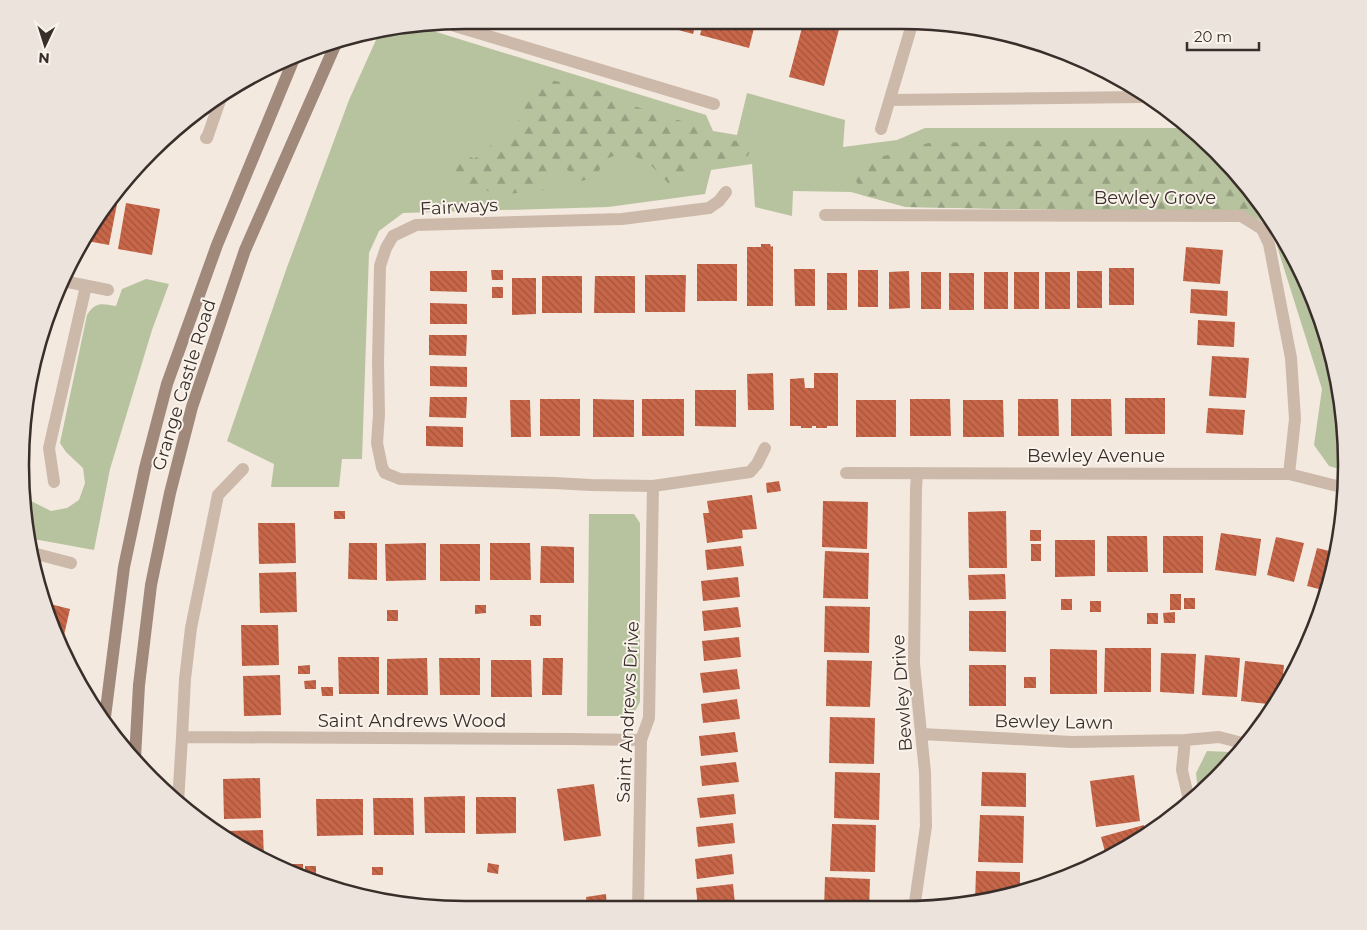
<svg xmlns="http://www.w3.org/2000/svg" width="1367" height="930" font-family="Montserrat,sans-serif">
<style>
.green{fill:#b7c39e}
.forest{fill:url(#forest-firs)}
.building{fill:url(#building-back-hatch)}
.lines{fill:none;stroke-linecap:round;stroke-linejoin:round}
.street{stroke:#ccb9aa;stroke-width:12}
.secondary{stroke:#a0887b;stroke-width:12}
.labels{text-anchor:middle;stroke-width:4;stroke-linejoin:round;paint-order:stroke}
.street-label{font-size:18px;fill:#392e2a;stroke:#faf3eb}
.rim{fill:none;stroke:#392e2a;stroke-width:2.5}
</style>
<defs>
<pattern id="forest-firs" width="22" height="20" patternUnits="userSpaceOnUse" patternTransform="scale(1.25)"><rect width="22" height="20" fill="#b7c39e"/><path d="M5 1l3.5 6h-7zM16 11l3.5 6h-7z" fill="#969f81"/></pattern>
<pattern id="building-back-hatch" width="6" height="6" patternUnits="userSpaceOnUse" patternTransform="scale(1.25)"><rect width="6" height="6" fill="#c76648"/><path d="M-1 5l2 2M0 0l6 6M5-1l2 2" fill="none" stroke="#a3543c"/></pattern>
</defs>
<rect width="100%" height="100%" fill="#f3e9df"/>
<!-- green -->
<path class="green" d="M956 25 989 29 1089 63Z
M417 26 706 115 713 131 737 135 747 93 845 120 843 147 897 140 925 128H1186L1217 151 1272 218 1313 295 1339 378 1347 465 1346 471 1329 466 1314 445 1322 389 1275 240 1265 223 1244 212 906 207 851 192 793 191 792 216 755 207 752 164 711 170 705 194 608 207 403 213 379 231 369 253 362 459H342L339 487H271L274 464 227 441 286 270 349 100 380 31Z
M146 279 169 284 152 330 110 469 94 550 28 538 27 508 31 501 51 511 67 508 79 500 85 483 83 468 66 452 60 443 87 315C96 301 102 304 116 306L122 289Z
M589 514H634L640 523V702L635 711 625 716H587Z
M1207 751 1229 752 1237 755 1216 780 1198 793 1196 773Z"/>
<!-- forest -->
<path class="forest" d="M537 77 596 90 637 107 694 125 707 140 754 141 748 156 700 164 686 179 668 183 648 162 624 152 603 160 597 177 581 181 564 167 544 190 498 195 445 174 459 150 474 159 518 123 521 104Z
M1198 137 1217 151 1269 214 906 207 862 195 849 163 898 153 928 143Z"/>
<!-- building -->
<path class="building" d="M642 20H697L693 34Z
M704 20H756L749 48 700 35Z
M804 20H832L841 22 824 86 789 77Z
M114 199H118L109 245 87 241Z
M126 203 160 209 152 255 118 249Z
M761 244H770L771 247 773 246V306H747V247H761Z
M1186 247 1223 250 1220 284 1183 281Z
M697 264H737V301H697Z
M1109 268H1134V305H1109Z
M794 269H815V306H795Z
M491 270H503V280H492Z
M858 270H878V307H858Z
M430 271H467V292L430 291Z
M909 271 910 308 889 309V272Z
M1077 271H1102V308H1077Z
M921 272H941V309H921Z
M984 272H1008V309H984Z
M1014 272H1039V309H1014Z
M1045 272H1070V309H1045Z
M827 273H847V310H827Z
M949 273H974V310H949Z
M645 275H686L685 312H645Z
M542 276H582V313H542Z
M595 276H635V313H594Z
M512 278H536V314L512 315Z
M492 287H503V298H492Z
M1191 289 1228 291 1227 316 1190 313Z
M430 303 467 304V324H430Z
M1198 320 1235 322 1234 347 1197 345Z
M429 335H467L466 356 429 355Z
M1212 356 1249 358 1246 398 1209 396Z
M430 366 467 367V387L430 386Z
M773 373 774 410H748L747 374Z
M814 373H838V426H827V428H816V426H812V428H801V426H790V379L804 378 805 388H814Z
M695 390H736V427L695 426Z
M430 397H467L466 418 429 417Z
M1125 398H1165V434H1125Z
M540 399H580V436H540Z
M593 399 634 400V437H593Z
M642 399H684V436H642Z
M910 399H950L951 436H910Z
M1018 399H1058L1059 436H1018Z
M1071 399H1111L1112 436H1071Z
M510 400H530L531 437H511Z
M856 400H896V437H856Z
M963 400H1003L1004 437H963Z
M1208 408 1245 410 1243 435 1206 433Z
M426 426 463 427V447L426 446Z
M779 481 781 491 767 493 766 483Z
M752 495 757 529 742 530 743 538 707 543 703 513H709L707 501Z
M823 501 868 502 867 549 822 547Z
M334 511H345V519H334Z
M1006 511 1007 568H969L968 512Z
M258 523H295L296 563 259 564Z
M1030 530H1041V541H1030Z
M1221 533 1261 539 1256 576 1215 570Z
M1107 536H1147L1148 572H1107Z
M1163 536H1203V573H1163Z
M1276 537 1304 543 1294 582 1267 575Z
M1055 540H1095V576L1055 577Z
M349 543H377V580L348 579Z
M426 543V580L386 581 385 544Z
M490 543H530L531 580H490Z
M440 544H480V581H440Z
M1031 544H1041V561H1031Z
M541 546 574 547V583H540Z
M741 546 744 566 707 570 705 550Z
M1317 548 1338 553 1327 591 1307 586Z
M825 551 869 553 868 599 823 598Z
M296 572 297 612 260 613 259 573Z
M1005 574 1006 599 969 600 968 575Z
M738 577 740 597 703 601 701 581Z
M1170 594H1181V610H1170Z
M1184 598H1195V609H1184Z
M1061 599H1072V610H1061Z
M1090 601H1101V612H1090Z
M46 603 70 609 61 648Z
M475 605H486V613L475 614Z
M825 606 870 607 869 653 824 652Z
M738 607 741 627 704 631 702 611Z
M387 610H398V621H387Z
M969 611H1006V652L969 651Z
M1175 612V623H1164L1163 613Z
M1147 613H1158V624H1147Z
M530 615H541V626H530Z
M241 625H278L279 665 242 666Z
M739 637 741 657 704 661 702 641Z
M1105 648H1151V692H1104Z
M1050 649 1097 650V694H1050Z
M1161 653 1196 654 1194 694 1160 692Z
M1205 655 1240 658 1237 697 1202 695Z
M338 657H379V694H339Z
M427 658 428 695H387V659Z
M439 658H480V695H440Z
M543 658H563L562 695H542Z
M491 660H531L532 697H491Z
M827 660 872 661 870 707 826 706Z
M1245 661 1284 665 1281 695 1276 705 1241 701Z
M310 665V674H298V666Z
M969 665H1006V706H969Z
M737 669 740 689 703 693 700 673Z
M280 675 281 715 244 716 243 676Z
M1024 677H1036V688H1024Z
M316 680V689H305L304 681Z
M321 687H333V696H322Z
M737 699 740 719 703 723 701 704Z
M830 717 875 718 874 764 829 763Z
M735 732 738 752 701 756 699 736Z
M736 762 739 782 702 786 700 766Z
M835 772 880 773 879 820 834 818Z
M982 772 1026 773V807L981 806Z
M1134 775 1140 821 1096 827 1090 781Z
M260 778 261 818 224 819 223 779Z
M594 784 601 836 564 841 557 789Z
M734 794 736 814 700 818 697 798Z
M465 796V833H425L424 797Z
M476 797H516V833L476 834Z
M373 798H413L414 835H374Z
M316 799H363V835L317 836Z
M980 815 1024 816 1023 863 978 862Z
M733 823 735 843 698 847 696 827Z
M832 824 876 825 875 872 830 871Z
M1144 825 1145 831 1107 859 1101 837Z
M263 830 264 860 226 840V831Z
M732 854 734 874 697 879 695 859Z
M488 863 499 865 498 874 487 872Z
M291 864H303V872L291 873Z
M305 866H316V875H305Z
M372 867H383V875H372Z
M976 871 1020 872V891L989 902 975 903Z
M825 877 870 879 869 910H824Z
M733 884 735 904 698 908 696 888Z
M606 894 607 910H587L586 897Z
M574 900 576 910H555L554 902Z"/>
<g class="lines">
<!-- street -->
<path class="street" d="M451 22 455 26 714 104
M890 100 1142 97
M881 129 913 21
M206 138H207L223 92
M825 215 1241 216 1262 229 1269 244 1291 358 1295 419 1289 474
M63 281 108 290
M846 473 1289 474 1345 488
M54 482 49 448 86 286
M653 486 750 472 757 464 765 448
M29 552 71 563
M922 734 1072 742 1185 740 1219 737 1246 744
M182 737 185 679 191 628 218 495 243 469
M1185 740 1182 770 1189 800
M178 803 182 737 570 739 641 740
M914 909 926 826 925 772 914 664 916 489 917 473
M638 910 641 740 649 718 653 486 591 485 554 483 400 479 385 473 382 467 377 443 379 414 378 362 380 266 386 248 393 236 416 225 622 219 709 208 719 201 726 192"/>
<!-- secondary -->
<path class="secondary" d="M105 717 124 567 145 468 167 384 217 245 293 61
M135 758 139 685 151 585 170 493 192 407 245 250 337 41"/>
</g>
<g class="labels">
<!-- street labels -->
<g class="street-label">
<text x="1155" y="204">Bewley Grove</text>
<text transform="translate(459 207) rotate(-3)" y="6">Fairways</text>
<text transform="translate(184 385) rotate(-73)" y="6">Grange Castle Road</text>
<text x="1096" y="462">Bewley Avenue</text>
<text transform="translate(902 693) rotate(-94)" y="6">Bewley Drive</text>
<text transform="translate(628 712) rotate(-87)" y="6">Saint Andrews Drive</text>
<text x="412" y="727">Saint Andrews Wood</text>
<text transform="translate(1054 722) rotate(1)" y="6">Bewley Lawn</text>
</g>
</g>
<!-- crop -->
<path d="M0 0H1367V930H0ZM465 29H902A436 436 0 0 1 1338 465V465A436 436 0 0 1 902 901H465A436 436 0 0 1 29 465V465A436 436 0 0 1 465 29Z" fill="#ebe3dc" fill-rule="evenodd"/>
<path class="rim" d="M465 29H902A436 436 0 0 1 1338 465V465A436 436 0 0 1 902 901H465A436 436 0 0 1 29 465V465A436 436 0 0 1 465 29Z"/>
<!-- north arrow -->
<g transform="translate(45 45) rotate(184)" stroke="#faf3eb" stroke-width="4" paint-order="stroke">
<path d="M0-4L9 19L0 12L-9 19Z" fill="#392e2a"/>
<text y="-8" font-size="14" font-weight="bold" text-anchor="middle" fill="#392e2a">N</text>
</g>
<!-- scale -->
<path d="M1187 42v8h72v-8" fill="none" stroke="#392e2a" stroke-width="2.5"/>
<text x="1194" y="42" font-size="15" fill="#392e2a" stroke="#faf3eb" stroke-width="4" paint-order="stroke">20 m</text>
</svg>
